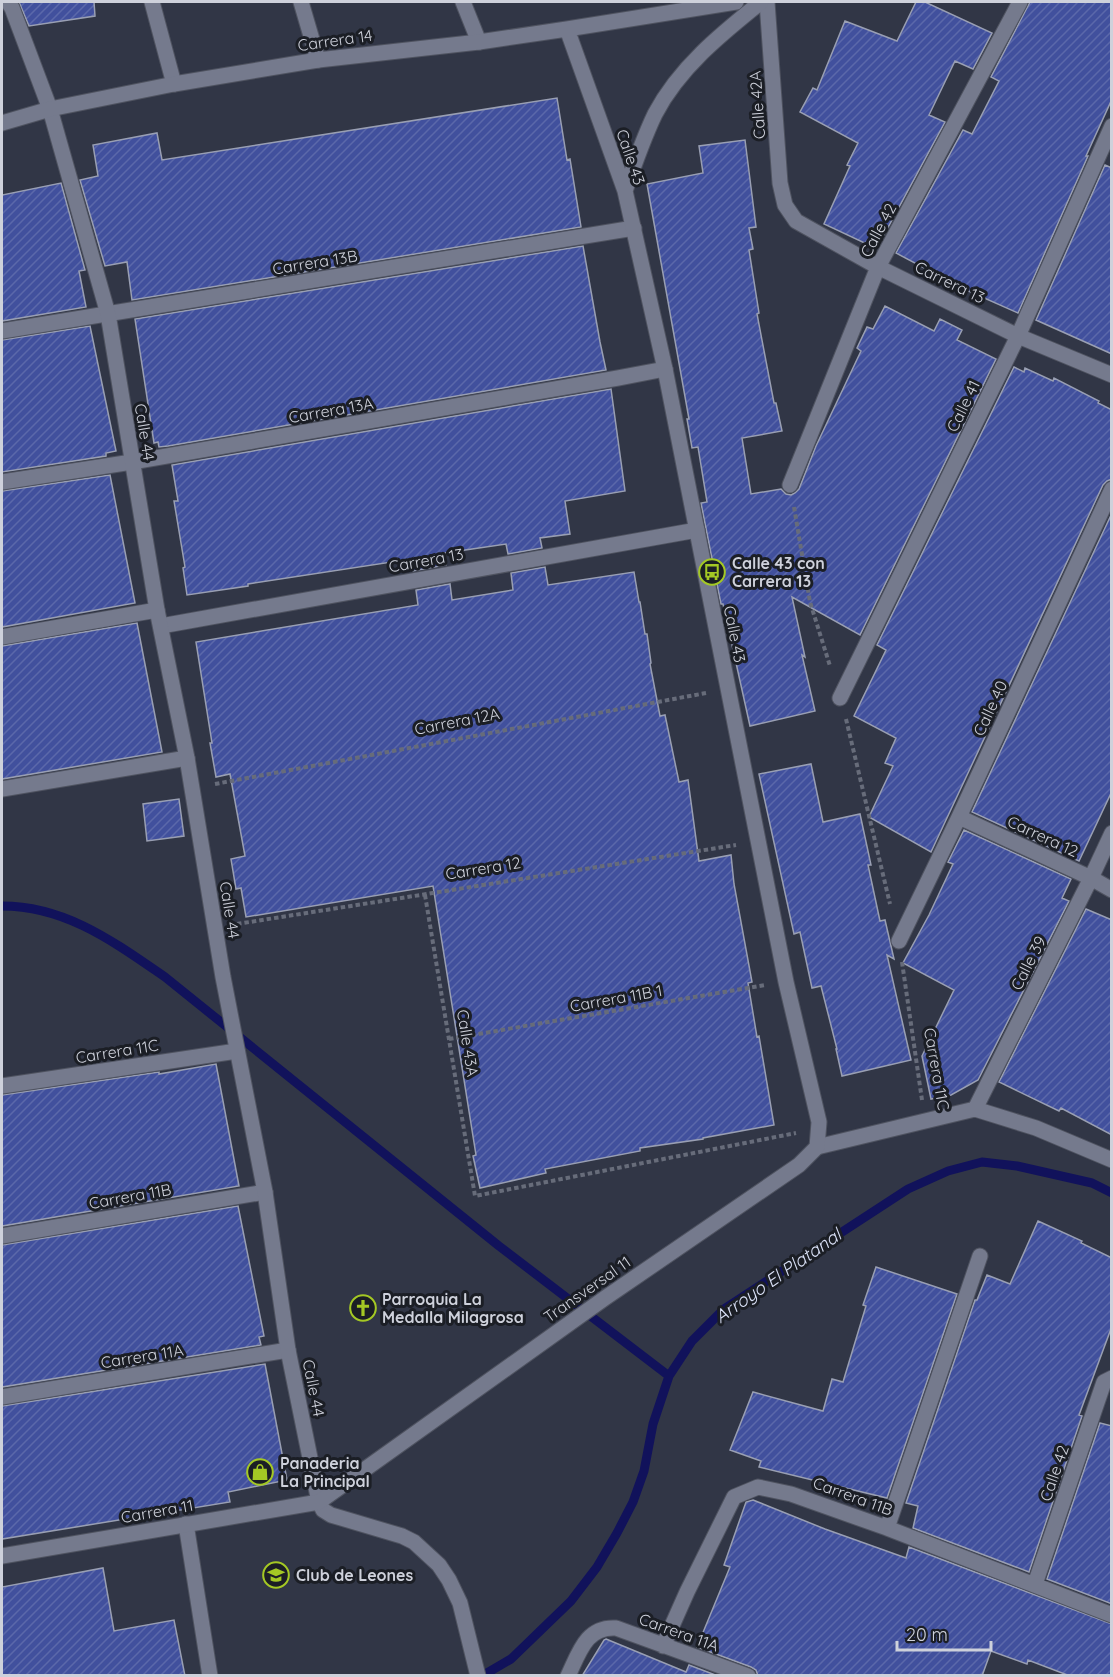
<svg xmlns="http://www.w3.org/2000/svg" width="1113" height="1677" font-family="Quicksand,sans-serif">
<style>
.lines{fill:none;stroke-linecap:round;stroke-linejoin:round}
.stream{stroke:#11125b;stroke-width:9}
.building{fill:url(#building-hatch);stroke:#999fb3;stroke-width:1.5}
.service-casing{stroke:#4f5360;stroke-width:17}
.minor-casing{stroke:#4f5360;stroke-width:17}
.tertiary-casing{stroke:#4f5360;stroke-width:17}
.secondary-casing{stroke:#4f5360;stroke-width:17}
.path{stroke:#676c7a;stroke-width:4;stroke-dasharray:4.5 3;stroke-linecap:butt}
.service{stroke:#757a8d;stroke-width:15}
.minor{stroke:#757a8d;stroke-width:15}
.tertiary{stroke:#757a8d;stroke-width:15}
.secondary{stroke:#757a8d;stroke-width:15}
.labels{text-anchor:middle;stroke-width:6;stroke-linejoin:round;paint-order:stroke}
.street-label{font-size:16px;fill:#ced1db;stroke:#1b1e25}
.poi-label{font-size:16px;font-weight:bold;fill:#ced1db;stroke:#1b1e25;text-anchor:start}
.water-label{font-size:18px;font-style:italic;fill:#dce3f9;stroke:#1b1e25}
</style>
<defs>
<pattern id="building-hatch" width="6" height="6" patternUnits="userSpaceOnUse" patternTransform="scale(1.5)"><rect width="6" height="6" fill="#41509d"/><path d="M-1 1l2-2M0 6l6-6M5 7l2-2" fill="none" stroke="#5b68aa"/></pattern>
</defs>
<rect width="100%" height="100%" fill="#313646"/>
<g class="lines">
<!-- stream -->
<path class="stream" d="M2 906C66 906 114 942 165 977L499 1246 669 1376
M482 1676 511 1659 571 1601 597 1567 617 1533 633 1502 644 1471 653 1424 669 1376 692 1341 724 1309 908 1189 948 1171 982 1162 1017 1166 1092 1183 1112 1193"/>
</g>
<!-- building -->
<path class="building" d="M19 2H94L95 16 29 26Z
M916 2H925L992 33 973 69 955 61 929 115 945 122 879 244 873 241 871 246 824 224 850 166 847 165 858 143 800 112 813 88 817 90 845 21 897 41Z
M1030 2H1112V99L1086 156H1088L1018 313 964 289 896 253 963 130 972 134 999 81 991 77Z
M557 98 567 160 570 159 581 227 132 300 127 262 105 266 80 180 98 176 93 145 157 133 162 160Z
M745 140 756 227 749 228 753 249 749 250 759 313 757 314 774 403H776L782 431 742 438 751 494 781 489 786 494 791 495 795 493 799 489 816 446 861 351 857 348 867 327 873 329 885 306 934 331 940 319 962 330 957 340 996 359 860 635 792 597 805 657 802 655 815 711 750 726 723 604H721L701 503 707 502 698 447 692 448 687 419H689L647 184 703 173 699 146Z
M1105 165 1112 168V354L1036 320Z
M61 183 85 270 79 271 86 307 2 321V195Z
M583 246 600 342 606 370 168 446 159 447 158 442 154 443 135 319Z
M90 326 116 451 106 453V456L2 472V340Z
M1014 367 1024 372 1025 368 1053 381 1054 378 1099 401 1098 403 1112 410V479L1107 481 1103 485 931 852 869 817 893 766 885 763 896 738 854 716 886 650 877 645Z
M611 389 625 491 565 501 570 534 540 538 542 548 508 554 506 544 445 553 446 565 413 571 411 559 248 584V586L187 595 183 568 185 567 174 501H178L172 465Z
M110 475 135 603 2 627V491Z
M1112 513V791L1079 861 972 812Z
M545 567 548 585 634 572 639 602H640L645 634H647L651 663 650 664 660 716 665 715 679 782 688 780 699 861 731 855 734 884 752 982 748 983 757 1037 759 1036 774 1125 703 1138V1139L640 1148V1151L545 1169 546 1173 480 1188 473 1156 476 1155 433 886 246 917 241 888 236 889 231 859 245 856 230 774 216 777 210 743H212L196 642 418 605 416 590 450 584 452 600 513 590 511 573Z
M137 623 162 752 2 779V646Z
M811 764 823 822 860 814 871 865H868L880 921 885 920 894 959 887 955 911 1060 842 1076 836 1049H837L821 986 812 988 800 932 794 934 759 774Z
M179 799 184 836 147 841 143 804Z
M964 830 1071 879 1062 898 1069 901 978 1080 951 1095 931 1099 922 1056 954 990 903 963 929 915 953 864 948 862Z
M1086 909 1112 920V1135L1061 1108 1059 1111 999 1082Z
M216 1064 239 1186 2 1226V1095L159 1072V1074Z
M238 1206 264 1336 259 1337 261 1345 2 1387V1245Z
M1038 1221 1082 1241 1081 1243 1112 1258V1326L1079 1415 1082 1416 1029 1572 913 1528 918 1506 906 1503 975 1300H977L987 1275 1010 1284Z
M876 1267 957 1294 887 1498 759 1467 761 1461 730 1450 753 1392 823 1411 832 1379 843 1382 866 1306 863 1305Z
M265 1364 287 1480 228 1492 230 1502 2 1539V1406Z
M1100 1423 1112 1426V1604L1047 1579Z
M753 1500 825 1529 906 1558 909 1547 1112 1624V1676H1070L1028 1660 1027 1664 991 1651 982 1676H758L756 1670 751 1667 697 1647 730 1567 724 1565 746 1502Z
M103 1568 114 1631 174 1620 185 1676H2V1587Z
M606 1639 686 1672 689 1665 718 1676H582L604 1640Z"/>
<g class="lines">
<!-- service casing -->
<g class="service-casing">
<path id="service" d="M8 2 12 8 50 109
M301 2 318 60
M463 2 479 42
M186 1524 210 1676"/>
</g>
<!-- minor casing -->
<g class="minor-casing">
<path id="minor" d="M152 2 174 84
M767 2 780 183 785 205 796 221 878 267 1018 336 1112 375
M2 331 634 228
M2 482 132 462 618 378 665 369
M790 485 878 267 1020 2
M161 626 697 530
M2 637 157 610
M840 698 1018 336 1112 126
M2 789 187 758
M959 817 1091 878 1112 890
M899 941 959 817 1112 489
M2 1086 237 1051
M975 1109 1091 878 1112 833
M817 1147 975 1109 1036 1128 1112 1160
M2 1236 265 1192
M2 1397 288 1350
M887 1528 980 1256
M1035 1584 1104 1382 1112 1378
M663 1646 687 1592 734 1497 758 1487 791 1494 887 1528 1112 1615
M568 1676C579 1653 586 1626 616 1628L748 1676"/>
</g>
<!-- tertiary casing -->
<g class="tertiary-casing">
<path id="tertiary" d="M50 109 108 314 157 610 187 758 223 977 265 1192 288 1350 319 1502 323 1510 331 1515 402 1536 414 1542 439 1565 449 1580 460 1603 478 1676"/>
</g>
<!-- secondary casing -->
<g class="secondary-casing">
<path id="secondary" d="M2 123 50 109 174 84 318 60 479 42 567 29 736 2
M625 191C634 165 643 139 655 114 679 68 721 34 761 2
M2 1556 319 1502 605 1298 799 1165 817 1147 819 1122 786 982 665 369 625 191 567 29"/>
</g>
<!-- path -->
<path class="path" d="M794 507 810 602 830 666
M846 719 890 904
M215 784 706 693
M425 895 475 1196 796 1133
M237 924 736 845
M902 962 922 1100
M449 1039 765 985"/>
<!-- service -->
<use href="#service" class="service"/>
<!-- minor -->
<use href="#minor" class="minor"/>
<!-- tertiary -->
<use href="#tertiary" class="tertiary"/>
<!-- secondary -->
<use href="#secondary" class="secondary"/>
</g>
<!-- icons -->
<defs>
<g id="bus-ring" transform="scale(1.35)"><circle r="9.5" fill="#1b1e25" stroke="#a4c824" stroke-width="1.5"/><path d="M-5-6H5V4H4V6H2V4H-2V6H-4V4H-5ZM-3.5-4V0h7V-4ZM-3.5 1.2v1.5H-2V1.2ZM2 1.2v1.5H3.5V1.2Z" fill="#a4c824"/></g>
<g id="church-ring" transform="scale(1.35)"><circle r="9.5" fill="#1b1e25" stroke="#a4c824" stroke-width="1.5"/><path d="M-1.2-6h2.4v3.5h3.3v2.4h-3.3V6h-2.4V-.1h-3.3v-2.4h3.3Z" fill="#a4c824"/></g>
<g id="shop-ring" transform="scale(1.35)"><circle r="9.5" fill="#1b1e25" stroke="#a4c824" stroke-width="1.5"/><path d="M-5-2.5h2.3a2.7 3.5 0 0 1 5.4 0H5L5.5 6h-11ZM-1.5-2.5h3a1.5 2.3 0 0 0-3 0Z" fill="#a4c824"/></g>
<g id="school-ring" transform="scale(1.35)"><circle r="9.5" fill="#1b1e25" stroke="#a4c824" stroke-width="1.5"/><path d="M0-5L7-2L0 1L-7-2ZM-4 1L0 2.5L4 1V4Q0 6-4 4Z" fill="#a4c824"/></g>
</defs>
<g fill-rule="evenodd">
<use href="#bus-ring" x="712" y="572"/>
<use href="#church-ring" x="363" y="1308"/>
<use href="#shop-ring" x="260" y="1472"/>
<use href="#school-ring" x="276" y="1575"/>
</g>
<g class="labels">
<!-- street labels -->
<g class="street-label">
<text transform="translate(335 40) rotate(-8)" y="6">Carrera 14</text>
<text transform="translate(757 105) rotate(-94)" y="6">Calle 42A</text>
<text transform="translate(631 157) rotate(71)" y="6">Calle 43</text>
<text transform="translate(878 230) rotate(-62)" y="6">Calle 42</text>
<text transform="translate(315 262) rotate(-9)" y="6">Carrera 13B</text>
<text transform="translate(950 282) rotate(26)" y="6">Carrera 13</text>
<text transform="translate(963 406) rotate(-64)" y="6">Calle 41</text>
<text transform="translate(331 410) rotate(-10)" y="6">Carrera 13A</text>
<text transform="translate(145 432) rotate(81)" y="6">Calle 44</text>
<text transform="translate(426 560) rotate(-10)" y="6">Carrera 13</text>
<text transform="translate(735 634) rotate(79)" y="6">Calle 43</text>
<text transform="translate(990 708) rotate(-65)" y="6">Calle 40</text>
<text transform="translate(457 721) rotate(-11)" y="6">Carrera 12A</text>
<text transform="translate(1043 836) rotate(25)" y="6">Carrera 12</text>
<text transform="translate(483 868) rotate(-9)" y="6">Carrera 12</text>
<text transform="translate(230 910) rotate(81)" y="6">Calle 44</text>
<text transform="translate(1028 963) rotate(-63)" y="6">Calle 39</text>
<text transform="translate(616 998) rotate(-10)" y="6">Carrera 11B 1</text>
<text transform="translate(468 1043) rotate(81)" y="6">Calle 43A</text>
<text transform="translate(117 1051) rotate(-9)" y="6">Carrera 11C</text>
<text transform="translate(937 1069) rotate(80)" y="6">Carrera 11C</text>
<text transform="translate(130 1196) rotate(-10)" y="6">Carrera 11B</text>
<text transform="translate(587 1289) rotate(-35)" y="6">Transversal 11</text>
<text transform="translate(142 1356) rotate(-9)" y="6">Carrera 11A</text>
<text transform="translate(314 1388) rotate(79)" y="6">Calle 44</text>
<text transform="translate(1054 1473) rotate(-71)" y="6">Calle 42</text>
<text transform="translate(853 1496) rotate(20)" y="6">Carrera 11B</text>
<text transform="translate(157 1511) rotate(-10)" y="6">Carrera 11</text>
<text transform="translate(679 1632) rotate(20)" y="6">Carrera 11A</text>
</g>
<!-- poi labels -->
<g class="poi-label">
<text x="732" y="569">Calle 43 con<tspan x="732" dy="18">Carrera 13</tspan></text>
<text x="382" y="1305">Parroquia La<tspan x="382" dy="18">Medalla Milagrosa</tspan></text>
<text x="280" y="1469">Panaderia<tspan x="280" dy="18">La Principal</tspan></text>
<text x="296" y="1581">Club de Leones</text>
</g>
<!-- water labels -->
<g class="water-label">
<text transform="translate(778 1276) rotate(-35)" y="6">Arroyo El Platanal</text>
</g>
</g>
<!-- border -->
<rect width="1113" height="1677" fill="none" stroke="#ced1db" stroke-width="6"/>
<!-- scale -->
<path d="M897 1641v9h94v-9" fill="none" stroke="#ced1db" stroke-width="3"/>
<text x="906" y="1641" font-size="18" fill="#ced1db" stroke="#1b1e25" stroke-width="4.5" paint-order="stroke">20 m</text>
</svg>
